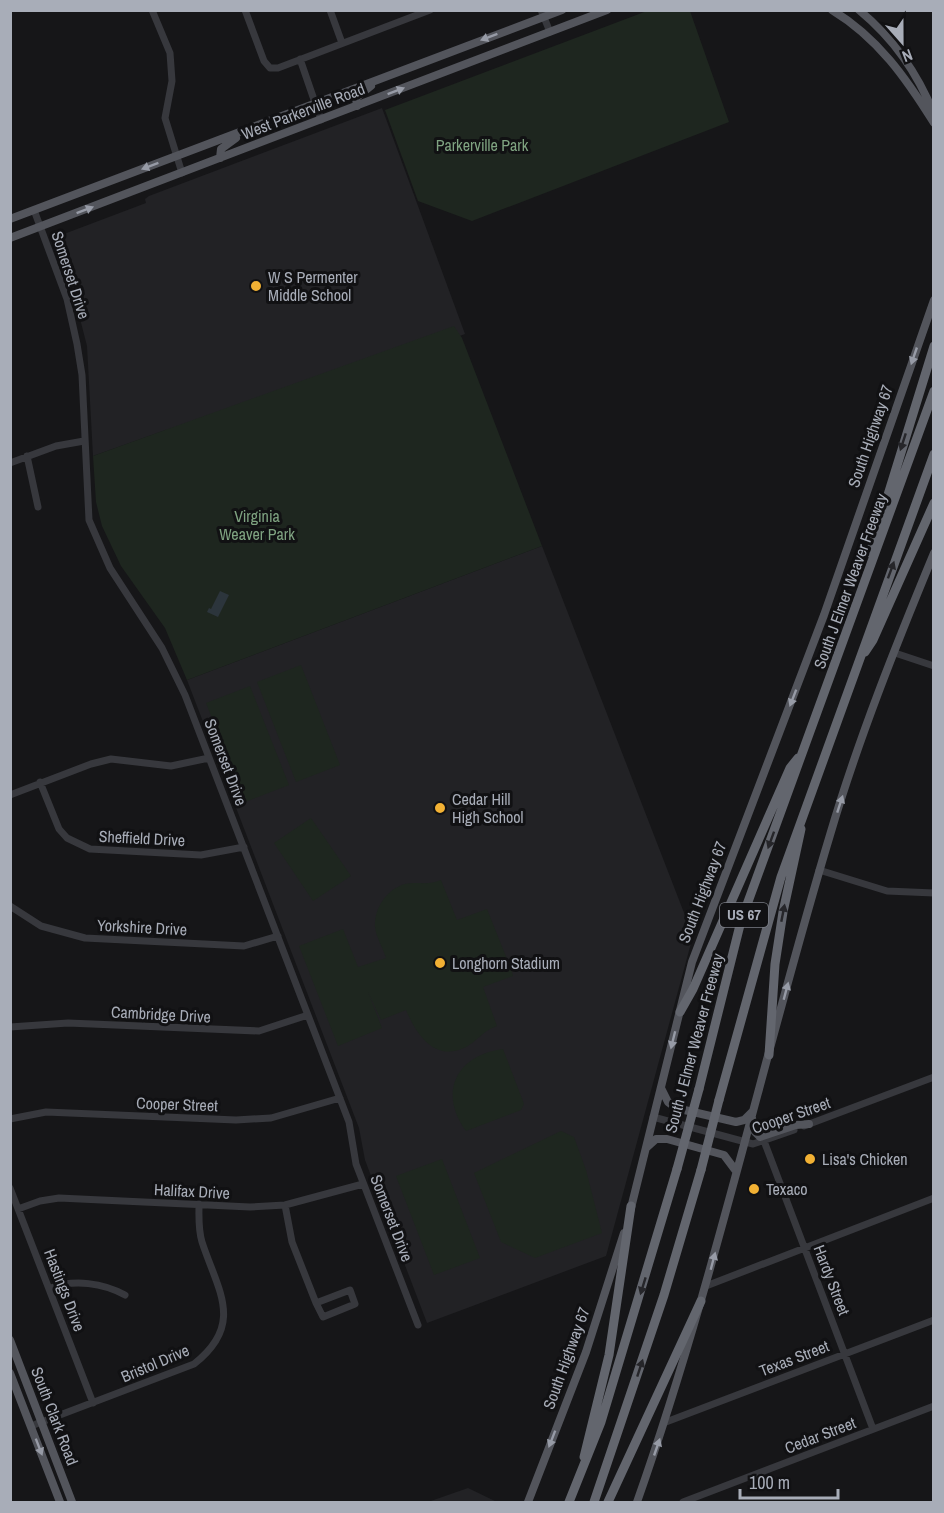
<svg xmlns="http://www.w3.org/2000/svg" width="944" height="1513" font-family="'Archivo Narrow',sans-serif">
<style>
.built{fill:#222225}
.green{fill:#1e261f}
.water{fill:#2c353c}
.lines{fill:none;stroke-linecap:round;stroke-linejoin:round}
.minor{stroke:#37383d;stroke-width:7}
.major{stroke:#53555c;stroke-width:8}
.highway{stroke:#63666e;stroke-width:9}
.highway-bridge{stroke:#63666e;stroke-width:9}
.oneway{fill:#979ba6}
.oneway2{fill:#26262a}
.poi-dot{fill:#f2b134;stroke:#111113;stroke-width:2}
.labels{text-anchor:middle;stroke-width:6;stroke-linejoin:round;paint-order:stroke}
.shield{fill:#111113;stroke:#7b7e86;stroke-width:1.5}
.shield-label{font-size:15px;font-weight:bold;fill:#a8adb8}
.street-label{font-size:16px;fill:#a8adb8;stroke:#111113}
.park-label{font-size:16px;fill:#7fa381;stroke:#111113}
.poi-label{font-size:16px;fill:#a8adb8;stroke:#111113;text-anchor:start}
</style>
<rect width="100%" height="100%" fill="#161618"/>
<!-- built -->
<path class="built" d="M382 108 465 334 170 441 166 430 93 456 87 346 66 264 56 237 146 203 145 199 149 196Z
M542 546 693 936 606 1256 427 1323 365 1160 359 1128 187 680Z
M468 1488 497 1502H428Z"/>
<!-- green -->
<path class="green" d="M690 11 729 122 472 221 418 201 385 110 647 11Z
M454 326 462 338 542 546 187 680 165 628 121 566 102 526 96 502 93 456Z
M301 665 340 765 296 782 257 682Z
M250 686 289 785 245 802 206 703Z
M311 818 351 876 313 901 274 843Z
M441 880 457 920 487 909 511 969 513 976 483 987 497 1026C481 1032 479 1040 466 1047 435 1063 416 1034 406 1010L381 1020 368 992 382 1028 338 1046 299 946 343 929 358 967 386 958C383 948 376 937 375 927 374 908 387 889 405 884 419 881 427 886 441 880Z
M503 1049 524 1104 521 1110 466 1131C438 1093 456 1055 503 1049Z
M561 1131 574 1137 586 1170 602 1233 535 1258 501 1242 474 1173Z
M442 1159 480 1258 434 1275 396 1176Z"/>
<!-- water -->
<path class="water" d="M220 591 229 595 218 617 207 612 209 608 211 609Z"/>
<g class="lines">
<!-- minor -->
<path class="minor" d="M152 10 170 53 172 81 165 118 182 173
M245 10 264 61 270 68H278L430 10
M330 10 342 43
M541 10 550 32
M300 59 321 120
M34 210 67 299 77 344 82 375 89 520 110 568 162 648 185 695 349 1122 356 1164 418 1325
M27 456 38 507
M10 463 56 446 84 441
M895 653 934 666
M40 782 59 829 67 838 90 849 201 855 244 847
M10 795 91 764 111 759 171 766 209 758
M819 870 887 891 934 893
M10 906 41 926 85 938 244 946 278 936
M10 1027 68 1023 259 1031 308 1015
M653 1117 753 1144 794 1130
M10 1119 46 1112 236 1120 271 1118 340 1098
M804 1126 934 1077
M764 1141 873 1429
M10 1188 93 1403
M285 1205 292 1242 316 1303 323 1317 355 1304 350 1290 316 1303
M18 1209 40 1201 59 1198 250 1207 285 1205 363 1184
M706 1286 934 1198
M51 1288C74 1279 103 1283 125 1295
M666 1422 934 1320
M31 1426 194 1364C245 1324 218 1291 202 1242 198 1229 199 1217 199 1204
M683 1502 934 1406"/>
<!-- major -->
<path class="major" d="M832 10C878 38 906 78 934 123
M859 10C894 39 917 72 934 114
M357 106 356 98 371 86
M220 158 221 149 236 138
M10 219 562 10
M10 238 607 10
M661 1088 668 1102 676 1108 736 1122 744 1120 752 1112
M752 1118 755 1132 760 1137 796 1125 809 1124
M646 1148 656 1139H667L724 1155 736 1171
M630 1212 692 962 824 615 934 300
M10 1340 72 1502
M10 1373 60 1502
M528 1502 586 1352 624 1233
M637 1502C714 1284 763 1057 830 835 858 740 896 645 934 553"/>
<!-- highway -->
<path class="highway" d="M870 553 934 346
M865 652 873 640 934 503
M680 1012 693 989 790 768 798 758
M769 1055 775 964 783 912 801 829
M699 1089 741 921 934 391
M719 1100 781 877 934 454
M584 1457 609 1355 631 1206
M569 1502 601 1422 677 1169
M594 1502 664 1295 701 1170
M608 1502 701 1301"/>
<!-- highway-bridge -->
<path class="highway-bridge" d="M677 1169 699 1089
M701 1170 719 1100"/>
</g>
<!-- one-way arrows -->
<defs><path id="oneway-solid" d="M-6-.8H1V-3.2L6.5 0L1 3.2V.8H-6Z" transform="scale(1.5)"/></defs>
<g class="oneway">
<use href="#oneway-solid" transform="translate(489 37) rotate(159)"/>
<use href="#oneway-solid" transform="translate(396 91) rotate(-21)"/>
<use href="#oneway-solid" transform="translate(150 166) rotate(159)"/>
<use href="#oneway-solid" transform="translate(85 210) rotate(-21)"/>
<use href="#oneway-solid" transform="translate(914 356) rotate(109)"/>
<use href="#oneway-solid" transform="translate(793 698) rotate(111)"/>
<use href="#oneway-solid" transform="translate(840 804) rotate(-72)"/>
<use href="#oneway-solid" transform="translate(786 991) rotate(-75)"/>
<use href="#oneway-solid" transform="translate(673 1040) rotate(104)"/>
<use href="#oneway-solid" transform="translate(713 1261) rotate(-75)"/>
<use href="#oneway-solid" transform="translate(552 1439) rotate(111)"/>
<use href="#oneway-solid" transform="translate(39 1447) rotate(69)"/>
<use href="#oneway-solid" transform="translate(657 1447) rotate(-71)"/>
</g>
<g class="oneway2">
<use href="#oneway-solid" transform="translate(903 442) rotate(108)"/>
<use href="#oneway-solid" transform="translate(891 570) rotate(-70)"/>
<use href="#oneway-solid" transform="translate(771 840) rotate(110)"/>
<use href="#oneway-solid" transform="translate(783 913) rotate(-79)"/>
<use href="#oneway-solid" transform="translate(643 1286) rotate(107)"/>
<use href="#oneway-solid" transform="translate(640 1368) rotate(-72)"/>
</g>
<!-- markers -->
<g class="poi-dot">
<circle cx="256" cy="286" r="6"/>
<circle cx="440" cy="808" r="6"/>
<circle cx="440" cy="963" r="6"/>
<circle cx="810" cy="1159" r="6"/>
<circle cx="754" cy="1189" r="6"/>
</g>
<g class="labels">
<!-- shield labels -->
<rect class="shield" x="720" y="903" width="48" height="24" rx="4.5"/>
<g class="shield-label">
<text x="744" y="920">US 67</text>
</g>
<!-- street labels -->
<g class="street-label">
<text transform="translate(303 111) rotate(-21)" y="6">West Parkerville Road</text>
<text transform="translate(71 275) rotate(72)" y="6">Somerset Drive</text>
<text transform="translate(870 436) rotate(-71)" y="6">South Highway 67</text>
<text transform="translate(850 581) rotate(-70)" y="6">South J Elmer Weaver Freeway</text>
<text transform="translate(226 762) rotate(69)" y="6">Somerset Drive</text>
<text transform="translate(142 838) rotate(3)" y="6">Sheffield Drive</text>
<text transform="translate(702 892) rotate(-69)" y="6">South Highway 67</text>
<text transform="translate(142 927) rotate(3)" y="6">Yorkshire Drive</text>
<text transform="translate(161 1014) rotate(3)" y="6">Cambridge Drive</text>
<text transform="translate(694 1043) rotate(-75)" y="6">South J Elmer Weaver Freeway</text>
<text transform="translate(177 1104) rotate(2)" y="6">Cooper Street</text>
<text transform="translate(791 1115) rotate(-19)" y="6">Cooper Street</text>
<text transform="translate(192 1191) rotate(3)" y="6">Halifax Drive</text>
<text transform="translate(392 1218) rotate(69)" y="6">Somerset Drive</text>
<text transform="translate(832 1280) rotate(69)" y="6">Hardy Street</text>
<text transform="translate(65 1290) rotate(69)" y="6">Hastings Drive</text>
<text transform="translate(566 1358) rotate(-70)" y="6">South Highway 67</text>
<text transform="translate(794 1358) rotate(-21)" y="6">Texas Street</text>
<text transform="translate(155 1363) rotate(-23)" y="6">Bristol Drive</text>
<text transform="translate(55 1416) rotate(69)" y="6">South Clark Road</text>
<text transform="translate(820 1435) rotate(-21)" y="6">Cedar Street</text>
</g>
<!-- park labels -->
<g class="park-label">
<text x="482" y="151">Parkerville Park</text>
<text x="257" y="522">Virginia<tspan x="257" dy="18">Weaver Park</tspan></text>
</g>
<!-- poi labels -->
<g class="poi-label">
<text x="268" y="283">W S Permenter<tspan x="268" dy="18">Middle School</tspan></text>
<text x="452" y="805">Cedar Hill<tspan x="452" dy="18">High School</tspan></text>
<text x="452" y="969">Longhorn Stadium</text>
<text x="822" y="1165">Lisa's Chicken</text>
<text x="766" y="1195">Texaco</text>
</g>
</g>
<!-- border -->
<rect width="944" height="1513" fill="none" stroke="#a8adb8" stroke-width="24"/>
<!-- north arrow -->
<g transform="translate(902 42) rotate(159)" stroke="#111113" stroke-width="4.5" paint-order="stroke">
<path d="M0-4.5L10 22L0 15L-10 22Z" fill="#a8adb8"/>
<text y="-9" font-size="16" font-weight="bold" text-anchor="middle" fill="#a8adb8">N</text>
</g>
<!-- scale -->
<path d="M740 1489v9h98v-9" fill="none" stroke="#a8adb8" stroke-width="3"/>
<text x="749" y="1489" font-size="18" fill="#a8adb8" stroke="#111113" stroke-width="4.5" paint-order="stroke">100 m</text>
</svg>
